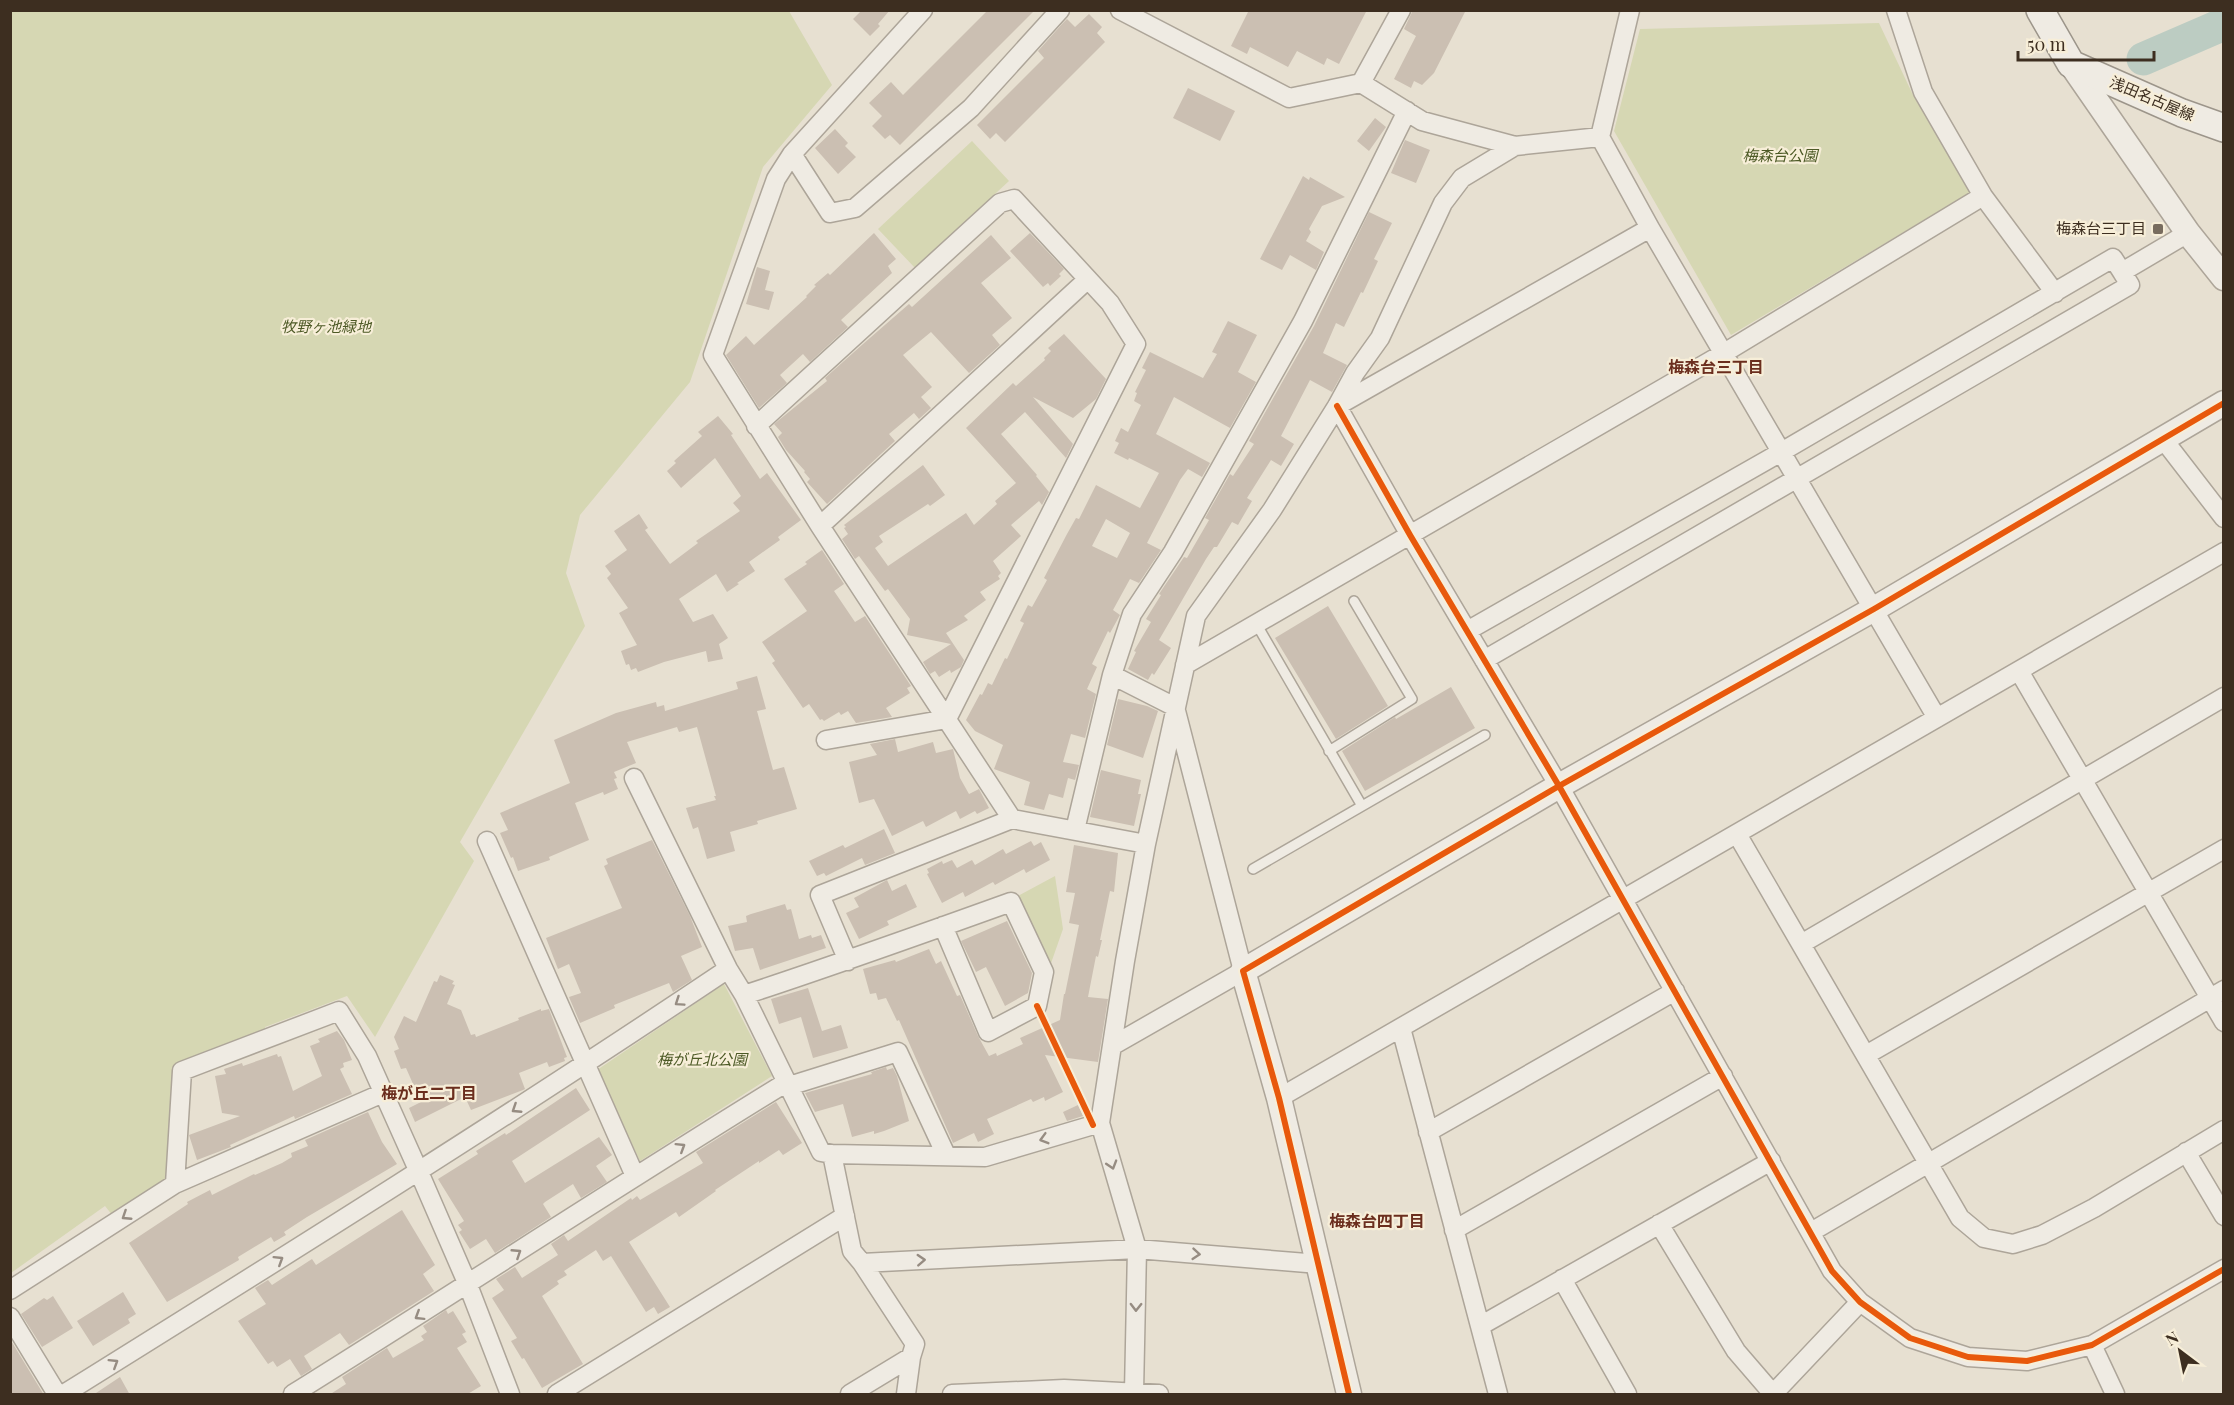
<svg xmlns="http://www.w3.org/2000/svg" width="2234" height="1405" font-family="'Playfair Display','Noto Sans JP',serif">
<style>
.green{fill:#d6d7b3}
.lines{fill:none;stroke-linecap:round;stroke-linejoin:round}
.river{stroke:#bcccc2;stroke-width:33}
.building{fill:#cbbfb2;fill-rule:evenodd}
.service-casing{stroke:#ada599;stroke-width:12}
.minor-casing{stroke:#ada599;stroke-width:21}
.tertiary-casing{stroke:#ada599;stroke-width:27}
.secondary-casing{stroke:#9c958a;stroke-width:30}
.path{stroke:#c8c2b9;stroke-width:3;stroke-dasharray:4.5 3;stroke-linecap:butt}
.service{stroke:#efebe3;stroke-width:9}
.minor{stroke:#efebe3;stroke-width:18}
.tertiary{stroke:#efebe3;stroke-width:24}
.secondary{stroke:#efebe3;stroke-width:27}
.cycleway-casing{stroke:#f7eed8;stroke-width:10}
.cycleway{stroke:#e8590c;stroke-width:6}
.oneway{stroke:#968c82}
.poi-dot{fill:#786c5e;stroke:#f7eed8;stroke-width:2}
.labels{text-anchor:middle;stroke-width:4.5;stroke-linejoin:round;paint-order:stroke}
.street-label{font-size:15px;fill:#3d2e20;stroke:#f7eed8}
.park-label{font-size:15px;font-style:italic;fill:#4d5a26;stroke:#f7eed8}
.poi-label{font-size:15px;fill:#3d2e20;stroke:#f7eed8;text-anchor:end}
.neighbourhood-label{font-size:16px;font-weight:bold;fill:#6b2e1e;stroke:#f7eed8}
</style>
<rect width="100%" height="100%" fill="#e7e0d1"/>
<!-- green -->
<path class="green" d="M11 11H789L832 85 763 167 690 382 580 515 566 573 585 626 460 842 474 861 375 1037 347 996 265 1027 266 1032 177 1068 167 1179 113 1216 105 1206 11 1273Z
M1879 23 1913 95 1971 192 1731 335 1614 131 1640 29Z
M972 141 1009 181 915 268 878 229Z
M1055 876 1063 929 1050 966 1016 897Z
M724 984 772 1076 640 1161 597 1070Z"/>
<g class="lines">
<!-- river -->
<path class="river" d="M2143 59 2224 24"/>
</g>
<!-- building -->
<path class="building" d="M862 10H890L878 24 880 26 870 36 853 19Z
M988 10H1035L900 145 890 135 885 139 872 126 882 116 869 103 891 82 903 95Z
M1249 10H1367L1339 64 1327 58 1324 65 1297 51 1288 67 1250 47 1247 54 1231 46Z
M1413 10H1466L1434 73 1422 85 1414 81 1411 88 1394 79 1416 36 1404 29Z
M1089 14 1102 27 1097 33 1105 42 1005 142 996 133 990 139 977 125 1044 58 1038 51 1062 24 1067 19 1075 27Z
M1188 88 1235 111 1220 141 1173 118Z
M1375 118 1386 127 1369 151 1357 141Z
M835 129 848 143 845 146 856 157 838 174 815 148Z
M1405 140 1430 150 1416 183 1391 173Z
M1303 176 1309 180 1310 177 1345 197 1322 206 1309 229 1311 232 1306 241 1324 252 1316 270 1290 255 1282 270 1260 259Z
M1369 212 1392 223 1374 259 1378 261 1363 293 1361 292 1344 327 1336 323 1323 353 1347 365 1332 392 1310 380 1281 436 1294 444 1281 466 1271 460 1247 498 1252 501 1238 525 1232 522 1217 547H1214L1206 559 1159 640 1171 648 1154 675 1152 673 1148 680 1128 669 1136 652 1134 651 1151 622 1146 619 1161 595 1159 594 1184 557 1187 558 1209 520 1205 518 1230 474 1233 476 1254 444 1249 441 1314 326Z
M874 233 896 259 888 266 892 273 841 320 848 327 810 362 803 354 780 375 787 383 759 408 726 355 746 336 754 345 807 297 806 296 816 286 814 285 828 273 830 275Z
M1030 233 1064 269 1059 274 1061 276 1050 286 1048 283 1043 287 1010 251Z
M991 235 1011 258 981 283 1012 318 992 335 1000 345 969 373 931 332 903 355 932 387 921 397 931 408 919 419 914 413 889 434 895 441 827 504 807 482 810 479 804 472 805 471 786 450 778 437 782 433 774 424 827 381 825 378 863 344 909 304 912 307Z
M757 267 770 271 765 290 774 292 769 310 746 304Z
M1228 321 1257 335 1238 372 1256 382 1230 428 1174 397 1156 434 1210 463 1202 477 1188 469 1180 480 1147 543 1161 550 1139 583 1130 579 1113 610 1120 615 1110 633 1108 631 1092 664 1097 667 1087 689 1096 694 1085 738 1071 734 1063 762 1079 765 1075 780 1068 778 1063 798 1049 794 1044 810 1024 805 1030 782 994 769 1003 745 975 731 966 720 980 694 982 695 988 683 992 685 1005 658 1007 659 1024 623 1020 621 1028 605 1032 607 1047 580 1044 578 1067 534 1076 518 1079 519 1096 485 1140 508 1159 473 1129 458 1128 460 1114 453 1119 443 1115 441 1121 428 1128 432 1141 405 1134 401 1137 393 1135 392 1146 370 1142 368 1150 352 1203 378 1217 354 1212 352ZM1106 519 1130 533 1117 558 1092 546Z
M1064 334 1106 379 1096 399 1073 418 1033 397 1073 444 1066 458 1025 412 1001 434 1037 475 1036 476 1049 492 1042 505 1039 501 1011 525 1021 536 993 561 1001 573 998 576 1000 579 980 592 986 600 964 616 968 620 946 633 964 660 961 667 951 673 950 670 939 677 935 671 930 674 923 662 951 644 907 635 910 619 888 589 885 591 859 556 855 559 842 539 848 534 844 528 846 527 844 525 923 465 945 495 930 506 928 504 879 536 883 542 875 548 888 566 966 513 974 525 997 504 995 501 1016 483 966 428 1013 383 1016 386 1045 360 1044 358 1051 351 1048 348Z
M718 416 733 434 731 435 760 479 767 473 801 520 778 537 780 540 749 562 755 571 737 583 739 584 727 592 716 574 679 599 693 622 713 614 728 638 719 644 723 659 708 662 706 651 664 662 638 672 636 668 631 670 629 664 626 665 621 651 637 645 619 613 628 608 607 578 611 574 605 566 627 550 614 531 639 514 648 528 645 530 670 564 698 543 696 541 740 511 733 503 741 496 715 458 681 488 667 471 676 463 674 461 702 436 698 432Z
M822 550 844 584 834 591 855 622 865 616 911 686 907 688 910 693 886 708 892 717 856 723 848 711 841 715 839 712 824 721 822 719 820 720 809 704 803 708 772 663 775 661 762 642 807 611 784 579 807 564 805 562Z
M1328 606 1388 706 1336 739 1275 638Z
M757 676 766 709 757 711 773 770 784 767 797 809 757 821 758 824 730 832 735 851 707 859 698 827 693 829 686 808 716 800 714 796H716L697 727 679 732 677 727 627 742 636 763 614 772 617 778 614 779 618 789 604 795 603 792 575 803 589 840 549 857 550 860 518 871 513 857 511 858 500 833 508 830 500 813 570 783 554 740 616 713 656 702 657 707 664 705 665 711 738 689 736 682Z
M1451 687 1475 728 1365 791 1342 751 1395 717 1396 719Z
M1118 699 1147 706 1158 711 1143 758 1107 745Z
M895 739 898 752 933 742 936 753 953 749 960 778 969 794 979 789 989 808 977 814 975 811 960 819 956 811 926 827 923 821 892 836 874 799 859 803 849 762 877 755 870 744Z
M1101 770 1141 780 1138 794H1141L1134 826 1090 817Z
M884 829 895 853 865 865 862 858 826 876 824 873 817 876 809 861 843 845 845 848Z
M652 840 690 916 702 947 681 956 692 980 673 992 669 983 614 1005 615 1008 580 1023 569 997 581 993 569 964 558 969 546 938 622 908 604 866 608 864 606 859Z
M1031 841 1034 846 1041 842 1050 860 1026 873 1024 869 995 885 993 882 965 897 963 892 942 903 927 874 929 873 927 869 942 861 943 864 952 860 957 868 972 860 975 865 1003 849 1006 854Z
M1074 845 1118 853 1114 892 1110 891 1100 940H1102L1098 957 1096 956 1088 997 1108 999 1098 1062 1045 1055 1063 1092 1045 1101 1044 1097 1033 1102 1031 1099 987 1119 994 1134 978 1142 974 1133 953 1143 899 1020 897 1021 886 998 878 1000 876 993 870 994 863 969 895 960 896 962 929 949 936 964 941 961 957 996 960 995 978 1036 989 1056 996 1053 997 1056 1023 1044 1020 1038 1060 1020 1064 994H1065L1079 925 1069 923 1075 893 1066 892Z
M887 880 892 891 906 884 917 907 887 921 889 925 859 939 846 913 859 907 854 898Z
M785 904 787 910 791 909 799 939 811 935 812 938 821 935 826 948 760 970 753 948 735 951 728 926 747 922 746 916 751 914Z
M1007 921 1032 973 1028 993 1005 1006 986 967 976 972 961 941Z
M440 975 454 981 452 984 455 985 447 1004 461 1010 471 1035 475 1034 476 1037 519 1020 518 1018 541 1009V1011L549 1009 567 1057 564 1058 565 1061 549 1067 547 1062 519 1073 525 1089 523 1090 471 1110 465 1097 415 1122 409 1108 421 1102 406 1068 401 1069 394 1051 399 1049 394 1037 404 1016 416 1022 434 981 437 982Z
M808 988 822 1031 841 1025 848 1048 813 1058 801 1017 779 1024 771 999Z
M337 1031 344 1040 352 1060 343 1063 344 1067 340 1069 352 1094 295 1119 294 1116 230 1145 231 1147 197 1160 189 1135 240 1116 222 1113 215 1076 226 1074 224 1069 242 1063 243 1066 277 1054 278 1057 281 1056 293 1091 322 1076 310 1046 320 1042 318 1039Z
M886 1067 887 1070 893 1068 897 1076 909 1121 884 1131 874 1134V1131L852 1137 843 1104 815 1112 805 1093 872 1074 871 1072Z
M576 1088 590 1110 512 1161 525 1183 599 1137 612 1155 596 1166 607 1182 581 1198 573 1184 545 1202 543 1204 551 1217 495 1253 486 1239 470 1249 459 1232 462 1230 458 1225 464 1221 438 1179 478 1154 476 1151 505 1133 506 1135Z
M776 1102 802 1143 783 1155 779 1150 759 1163V1161L715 1190 716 1191 679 1217 676 1212 629 1242 670 1307 658 1314 654 1307 646 1312 611 1256 603 1261 596 1250 564 1271 567 1275 557 1281 559 1284 542 1296 583 1364 542 1388 524 1358 522 1359 511 1341 517 1338 492 1298 504 1290 496 1279 515 1267 522 1278 558 1255 551 1244 564 1235 568 1241 631 1198 632 1200 637 1196 640 1200 703 1163 696 1152Z
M1078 1105 1083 1116 1067 1121 1063 1112Z
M368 1112 382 1142 397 1164 307 1217 284 1232 286 1235 274 1242 271 1237 238 1257 239 1260 167 1302 129 1243 188 1204 187 1202 210 1190 212 1195 254 1174 255 1175 282 1163 292 1157 291 1153 308 1146 305 1140Z
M402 1210 435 1265 423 1274 434 1291 349 1345 340 1333 304 1356 312 1369 301 1376 290 1359 277 1367 273 1361 268 1364 238 1321 266 1304 255 1288 268 1280 272 1285 312 1259 316 1265Z
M123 1292 136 1314 128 1319 130 1323 93 1346 77 1321Z
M53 1296 73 1328 42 1347 21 1314 44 1298 47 1300Z
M446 1310 448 1314 453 1311 466 1332 462 1334 467 1342 457 1348 481 1386 466 1395H329L346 1384 342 1377 387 1348 393 1358 424 1340 421 1336 427 1332 423 1326Z
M10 1339 44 1395H10Z
M120 1377 130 1395H93Z"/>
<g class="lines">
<!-- service casing -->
<g class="service-casing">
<path id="service" d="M1257 625 1362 806
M1329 751 1412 699 1354 601
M1253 869 1485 735"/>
</g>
<!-- minor casing -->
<g class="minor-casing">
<path id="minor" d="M923 10 792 154 776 179 713 355 820 526 1012 819 1146 844
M1120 10 1289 98 1361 83 1422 121 1515 146 1600 137
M1630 10 1600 137 1650 228 1937 718
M1896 10 1923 92 1983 196 2055 293
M1361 83 1401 10
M792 154 830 213 855 208 971 108 1060 10
M1337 406 1410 535 1559 786 1832 1271 1860 1302 1910 1338 1968 1357 2027 1361 2092 1345 2224 1269
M1337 406 1650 228
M756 426 1000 203 1014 199 1110 303 1136 344 947 719 826 740
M2163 439 2224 518
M820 526 1088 279
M1467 631 1783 451 2113 258 2122 272 2188 233
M1484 660 2130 285 2122 272
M1185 665 1724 353 1983 196
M2019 671 2224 1022
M1112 675 1132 614 1173 552 1303 321 1407 111
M634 778 728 969 744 995 821 1152 832 1154 985 1157 1100 1123
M1075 830 1112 675 1175 707 1243 971 1112 1046
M1737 834 1960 1218 1984 1238 2013 1244 2042 1235 2094 1208 2224 1130
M487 841 635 1176
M1801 944 2224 697
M848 961 820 895 1012 819
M744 995C833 966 922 934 1011 902L1044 972 1037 1006 988 1032 943 926
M1401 1028 1498 1394
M1866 1055 2224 849
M789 1086 898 1052 946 1155
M1279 1098 2224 552
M1428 1132 1675 991
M2186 1152 2224 1216
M832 1154 852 1251 862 1263 915 1344 911 1357 906 1394
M175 1184 182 1071 339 1011 367 1056 419 1172 468 1285 510 1394
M1659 1224 1736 1351 1773 1394
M1454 1230 1723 1076
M1811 1232 2224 990
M862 1263 1137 1249 1319 1264
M1562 1279 1627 1394
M10 1290 175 1184 383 1093
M10 1317 57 1394
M1480 1326 1771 1161
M2092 1345 2115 1394
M1134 1392 1137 1249 1100 1123 1125 961 1146 844 1196 616 1272 510 1337 406 1355 373 1380 338 1443 203 1462 178 1515 146
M64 1394C287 1255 509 1116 728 969
M293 1394C458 1291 621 1184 787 1082
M557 1394 845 1216
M850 1394 911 1357
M952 1394 1064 1389 1159 1394
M1773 1394 1860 1302"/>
</g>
<!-- tertiary casing -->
<g class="tertiary-casing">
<path id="tertiary" d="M2071 64 2188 233 2224 278
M1349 1394 1279 1098 1243 971 1559 786 1874 609 2224 403"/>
</g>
<!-- secondary casing -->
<g class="secondary-casing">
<path id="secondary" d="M2040 10 2071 64 2182 113 2224 128"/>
</g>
<!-- path -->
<path class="path" d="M1044 1022 1084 1105"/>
<!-- service -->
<use href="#service" class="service"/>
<!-- minor -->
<use href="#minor" class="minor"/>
<!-- tertiary -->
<use href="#tertiary" class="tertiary"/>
<!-- secondary -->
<use href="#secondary" class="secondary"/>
<!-- cycleway casing -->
<g class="cycleway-casing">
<path id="cycleway" d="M1337 406 1410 535 1559 786 1832 1271 1860 1302 1910 1338 1968 1357 2027 1361 2092 1345 2224 1269
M1037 1006 1093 1125
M1349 1394 1279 1098 1243 971 1559 786 1874 609 2224 403"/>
</g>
<!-- cycleway -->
<use href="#cycleway" class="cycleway"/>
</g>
<!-- one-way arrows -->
<defs><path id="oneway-chevron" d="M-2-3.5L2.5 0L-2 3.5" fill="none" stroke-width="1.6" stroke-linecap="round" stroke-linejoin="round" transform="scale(1.5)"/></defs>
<g class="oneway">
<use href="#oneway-chevron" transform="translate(679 1002) rotate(146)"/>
<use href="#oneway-chevron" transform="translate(516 1109) rotate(147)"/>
<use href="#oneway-chevron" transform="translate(1044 1139) rotate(164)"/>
<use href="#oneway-chevron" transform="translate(681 1147) rotate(-32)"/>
<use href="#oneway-chevron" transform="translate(1112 1165) rotate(73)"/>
<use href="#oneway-chevron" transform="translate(126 1216) rotate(147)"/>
<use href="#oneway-chevron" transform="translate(517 1253) rotate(-33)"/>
<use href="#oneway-chevron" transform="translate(1196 1254) rotate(5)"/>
<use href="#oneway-chevron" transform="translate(279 1260) rotate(-32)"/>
<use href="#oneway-chevron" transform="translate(921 1260) rotate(-3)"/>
<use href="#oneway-chevron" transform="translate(1136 1307) rotate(91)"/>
<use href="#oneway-chevron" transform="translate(419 1316) rotate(148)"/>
<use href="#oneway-chevron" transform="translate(114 1363) rotate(-32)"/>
</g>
<!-- markers -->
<rect class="poi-dot" x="2152" y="223" width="12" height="12" rx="3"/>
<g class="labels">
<!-- street labels -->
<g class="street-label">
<text transform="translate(2152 99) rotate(23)" y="5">浅田名古屋線</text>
</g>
<!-- park labels -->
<g class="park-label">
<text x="1780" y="161">梅森台公園</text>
<text x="326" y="332">牧野ヶ池緑地</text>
<text x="702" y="1065">梅が丘北公園</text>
</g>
<!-- poi labels -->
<g class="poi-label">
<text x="2146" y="234">梅森台三丁目</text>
</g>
<!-- neighbourhood labels -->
<g class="neighbourhood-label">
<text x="1716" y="373">梅森台三丁目</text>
<text x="429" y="1099">梅が丘二丁目</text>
<text x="1377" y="1227">梅森台四丁目</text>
</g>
</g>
<!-- border -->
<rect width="2234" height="1405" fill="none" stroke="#3d2e20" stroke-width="24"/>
<!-- north arrow -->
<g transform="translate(2180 1351) rotate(328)" stroke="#f7eed8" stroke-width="4.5" paint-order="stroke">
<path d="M0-4.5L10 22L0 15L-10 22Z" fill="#3d2e20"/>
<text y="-9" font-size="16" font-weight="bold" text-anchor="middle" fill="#3d2e20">N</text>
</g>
<!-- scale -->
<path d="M2018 51v9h136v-9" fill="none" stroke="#3d2e20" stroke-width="3"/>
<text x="2027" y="51" font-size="18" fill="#3d2e20" stroke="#f7eed8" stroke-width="4.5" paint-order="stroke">50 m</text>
</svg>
